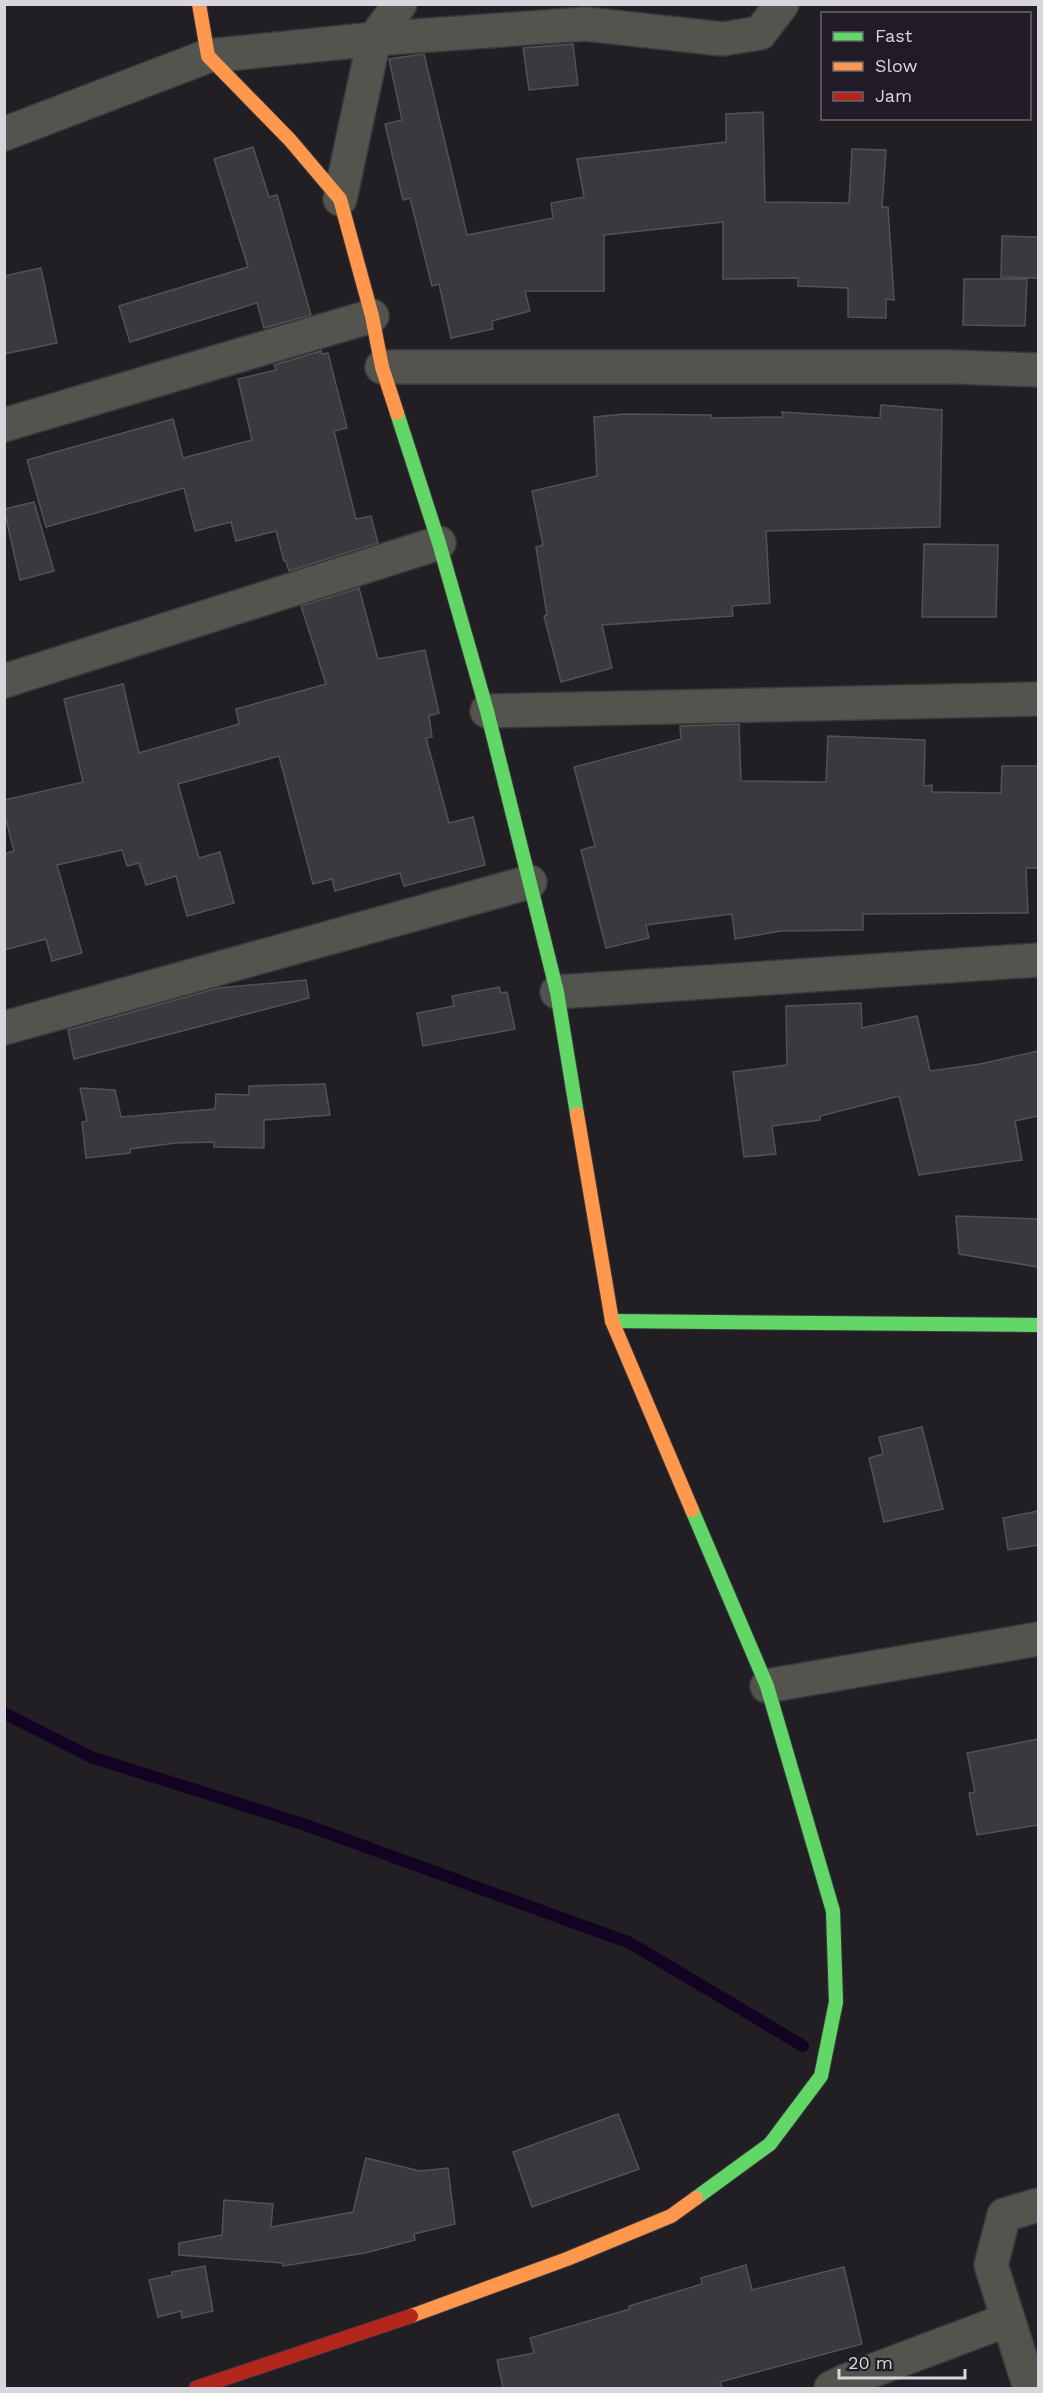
<svg xmlns="http://www.w3.org/2000/svg" width="1043" height="2393" font-family="'Work Sans',sans-serif">
<style>
.lines{fill:none;stroke-linecap:round;stroke-linejoin:round}
.stream{stroke:#120323;stroke-width:12}
.building{fill:#3b393e;stroke:#545156;stroke-width:1.5}
.street-casing{stroke:#3b383d;stroke-width:36}
.fast-casing{stroke:#3b383d;stroke-width:16}
.slow-casing{stroke:#3b383d;stroke-width:16}
.jam-casing{stroke:#3b383d;stroke-width:16}
.street{stroke:#54544e;stroke-width:33}
.fast{stroke:#63d668;stroke-width:14}
.slow{stroke:#ff974d;stroke-width:14}
.jam{stroke:#b3261e;stroke-width:14}
</style>
<rect width="100%" height="100%" fill="#211e24"/>
<g class="lines">
<!-- stream -->
<path class="stream" d="M4 1713 91 1757 303 1824 630 1943 803 2046"/>
</g>
<!-- building -->
<path class="building" d="M573 44 578 85 529 90 523 48Z
M424 54 467 235 553 218 551 203 584 197 577 159 726 142V114L763 112 765 202 849 203 852 149 886 150 882 207H888L894 300 886 299V318L848 317V288L798 286V278L723 279V222L604 235V291H525L530 311 492 321 493 329 451 338 439 284 432 286 410 198 403 200 385 124 402 120 389 59Z
M253 147 269 197 277 195 311 315 264 328 257 303 130 342 119 306 248 267 214 159Z
M1002 236 1038 237V278L1001 277Z
M41 268 57 343 4 354V276Z
M964 279H1027L1025 326 963 325Z
M321 351 322 354 328 353 347 428 334 431 356 519 371 516 378 543 289 571 286 561H284L276 531 236 541 231 522 195 531 184 488 46 527 27 460 173 419 183 458 252 440 238 379 276 370 274 365Z
M881 405 942 410 940 527 766 531 770 603 732 606 733 616 602 625 612 668 561 682 544 616 547 615 536 547 543 545 532 491 597 476 594 417 625 414 711 415V418L783 417 782 412 880 418Z
M34 502 54 571 20 580 4 509Z
M924 544 998 545 996 617H922Z
M359 588 378 659 425 650 439 713 429 716 432 737 426 738 449 823 473 817 485 865 404 886 400 873 335 891 332 879 313 884 279 756 178 784 199 858 220 852 234 903 187 916 176 876 146 885 139 863 127 866 122 850 57 865 82 953 52 961 46 939 4 950V854L14 851 4 812V800L83 782 64 699 123 684 139 753 239 724 236 709 326 684 301 606Z
M739 724 741 781 826 782 828 736 925 740 924 786 932 785V792L1001 793 1002 766H1038V868H1026L1028 913 863 914V930L781 931 735 939 732 914 646 925 649 938 606 948 581 850 595 846 574 767 681 739 680 726Z
M306 980 309 998 74 1059 68 1030 218 988Z
M499 987 501 993 507 992 515 1029 423 1046 417 1013 454 1006 452 996Z
M861 1003 862 1028 917 1016 930 1071 980 1064 1038 1051V1116L1015 1121 1022 1160 919 1175 899 1096 820 1116V1120L772 1126 776 1154 744 1157 733 1072 787 1065 786 1006Z
M325 1084 330 1115 264 1120V1148L214 1147V1142L176 1143 130 1149V1153L86 1158 82 1122 87 1121 80 1088 115 1090 121 1117 215 1109 216 1094 249 1095V1086Z
M956 1216 1038 1219V1267L959 1254Z
M922 1427 943 1509 884 1522 869 1458 883 1454 879 1437Z
M1038 1511V1545L1008 1550 1003 1518Z
M1038 1739V1825L977 1835 969 1793 975 1792 967 1753Z
M618 2114 639 2169 532 2207 513 2152Z
M366 2158 420 2171 448 2168 455 2224 414 2234 415 2240 365 2253 283 2266 282 2263 179 2255V2243L222 2235 224 2200 273 2204 271 2227 353 2212Z
M746 2265 752 2290 844 2267 862 2344 720 2382 723 2388H503L497 2360 534 2353 530 2338 630 2309 629 2306 702 2284 701 2278Z
M205 2266 213 2311 182 2318 181 2311 158 2317 149 2280 172 2275V2272Z"/>
<g class="lines">
<!-- street casing -->
<g class="street-casing">
<path id="street" d="M4 134 208 56 374 39 586 24 722 39 760 33 782 4
M340 199 374 39 400 4
M382 367H952L1038 370
M4 425 372 316
M4 681 439 543
M487 711 1038 699
M557 992 1038 960
M4 1028 530 882
M767 1686 1038 1639
M831 2388 845 2381 1007 2320
M1030 2388 991 2265 1004 2215 1038 2205"/>
</g>
<!-- fast casing -->
<g class="fast-casing">
<path id="fast" d="M397 413 439 543 487 711 557 992 577 1114
M612 1321 1038 1325
M692 1510 767 1686 833 1911 836 2002 821 2076 770 2144 696 2198"/>
</g>
<!-- slow casing -->
<g class="slow-casing">
<path id="slow" d="M199 4 208 56 290 140 340 199 372 316 382 367 397 413
M577 1114 612 1321 692 1510
M411 2316 567 2259 671 2216 696 2198"/>
</g>
<!-- jam casing -->
<g class="jam-casing">
<path id="jam" d="M196 2388 411 2316"/>
</g>
<!-- street -->
<use href="#street" class="street"/>
<!-- fast -->
<use href="#fast" class="fast"/>
<!-- slow -->
<use href="#slow" class="slow"/>
<!-- jam -->
<use href="#jam" class="jam"/>
</g>
<!-- border -->
<rect width="1043" height="2393" fill="none" stroke="#d8d5dd" stroke-width="12"/>
<!-- legend -->
<rect x="821" y="12" width="210" height="108" fill="#201b27" stroke="#6a6570" stroke-width="1.5"/>
<rect x="833" y="32" width="30" height="9" fill="#63d668" stroke="#6a6570" stroke-width="1.5"/>
<text x="875" y="42" font-size="18" fill="#d8d5dd">Fast</text>
<rect x="833" y="62" width="30" height="9" fill="#ff974d" stroke="#6a6570" stroke-width="1.5"/>
<text x="875" y="72" font-size="18" fill="#d8d5dd">Slow</text>
<rect x="833" y="92" width="30" height="9" fill="#b3261e" stroke="#6a6570" stroke-width="1.5"/>
<text x="875" y="102" font-size="18" fill="#d8d5dd">Jam</text>
<!-- scale -->
<path d="M839 2369v9h126v-9" fill="none" stroke="#d8d5dd" stroke-width="3"/>
<text x="848" y="2369" font-size="18" fill="#d8d5dd" stroke="#201b27" stroke-width="4.5" paint-order="stroke">20 m</text>
</svg>
